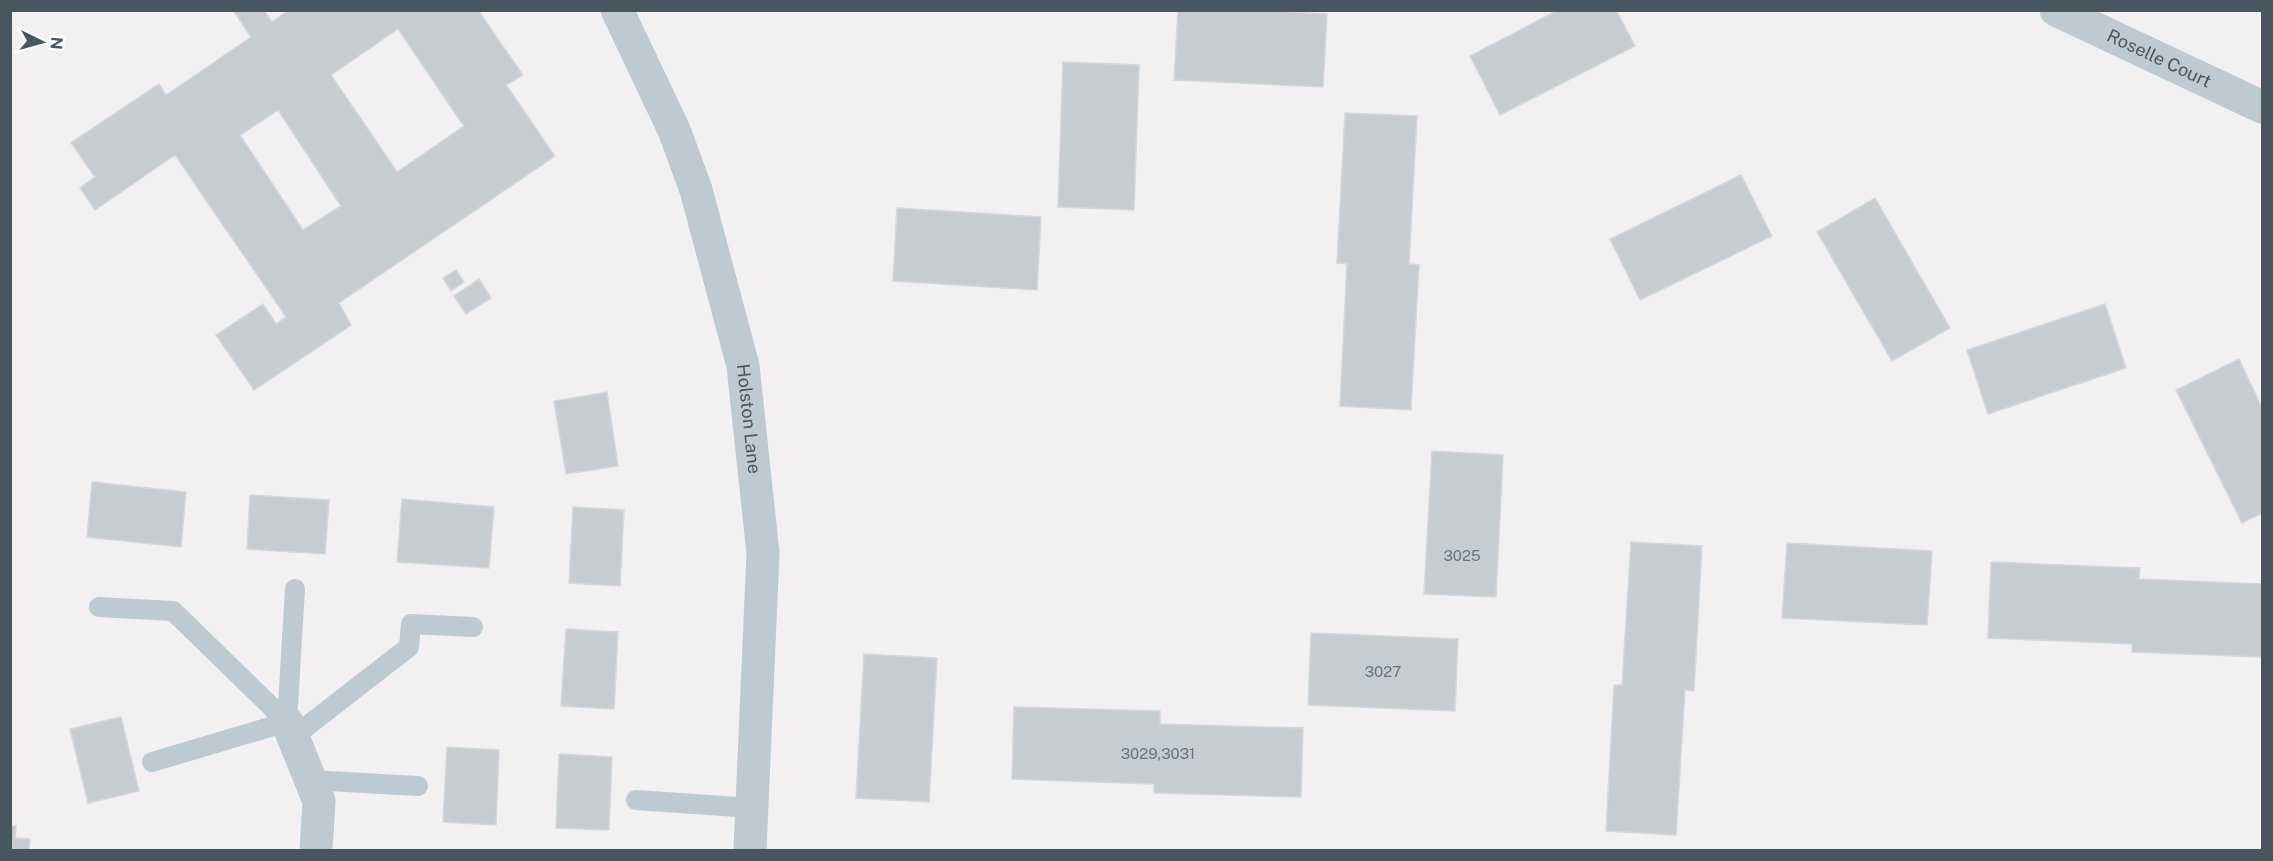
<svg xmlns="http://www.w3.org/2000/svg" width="2273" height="861" font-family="'Public Sans',sans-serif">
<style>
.building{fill:#c7ccd0;stroke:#d4d7dd;stroke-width:1.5;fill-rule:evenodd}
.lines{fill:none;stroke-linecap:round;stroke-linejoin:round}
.lane{stroke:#bdcad1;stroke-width:20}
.street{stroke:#bdcad1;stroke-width:33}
.labels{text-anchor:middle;stroke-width:4.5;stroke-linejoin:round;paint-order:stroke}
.number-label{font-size:15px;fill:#66747c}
.street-label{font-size:18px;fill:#465760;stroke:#fff}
</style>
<rect width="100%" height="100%" fill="#f3f0f1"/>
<!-- building -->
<path class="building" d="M233 10H264L272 22 289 10H478L523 75 506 85 555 156 339 303 351 325 254 390 216 335 263 304 276 324 286 317 175 155 95 210 80 188 95 177 71 143 159 84 166 95 251 37ZM398 29 464 126 397 172 331 75ZM278 110 341 206 303 230 240 135Z
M1178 10H1257L1327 14 1323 87 1174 80Z
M1558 10H1616L1635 46 1500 115 1470 56Z
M1063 62 1139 65 1134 210 1058 207Z
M1345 113 1417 116 1409 264 1419 265 1411 410 1340 406 1347 264 1337 263Z
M1741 175 1772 236 1640 300 1610 239Z
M1875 198 1950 328 1892 361 1817 232Z
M897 208 1041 217 1037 290 893 281Z
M456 270 464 282 451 291 443 278Z
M479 279 491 298 466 314 454 296Z
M2105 304 2126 368 1988 414 1967 350Z
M2239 359 2262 408V513L2242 523 2176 390Z
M607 392 618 466 566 474 554 401Z
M1432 451 1503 455 1496 597 1424 594Z
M92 482 186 492 181 547 87 537Z
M250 495 329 500 325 554 247 549Z
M402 499 494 507 489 568 397 562Z
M573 507 624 510 620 586 569 583Z
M1631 542 1702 546 1694 691 1685 690 1676 835 1606 831 1614 685H1622Z
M1787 543 1932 551 1927 625 1782 618Z
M1991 562 2140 568 2139 579 2262 584V657L2132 652V644L1988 638Z
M566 629 618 632 614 709 561 706Z
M1311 633 1458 639 1455 711 1308 705Z
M864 654 937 658 929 802 856 798Z
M1014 707 1160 711V724L1303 728 1301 797 1154 793V784L1012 779Z
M121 717 139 791 88 803 70 729Z
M447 747 499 750 496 825 443 822Z
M559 754 612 757 609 830 556 828Z
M10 826H16L15 838 30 839 29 850H10Z"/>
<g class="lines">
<!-- lane -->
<path class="lane" d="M99 607 173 611 287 722
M287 722 295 589
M293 737 409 647 411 624 473 627
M152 762 287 722
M311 780 418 786
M636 800 752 808"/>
<!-- street -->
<g class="street">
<path id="s1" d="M617 10 674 130 696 190 743 366 763 553 750 850"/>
<path id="s2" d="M2056 10 2262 107"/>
<path d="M287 722 319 801 316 850"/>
</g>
</g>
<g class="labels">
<!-- number labels -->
<g class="number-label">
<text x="1462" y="561">3025</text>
<text x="1383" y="677">3027</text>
<text x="1158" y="759">3029,3031</text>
</g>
<!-- street labels -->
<g class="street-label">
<text dy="6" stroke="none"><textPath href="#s2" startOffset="114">Roselle Court</textPath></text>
<text dy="6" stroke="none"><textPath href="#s1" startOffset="432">Holston Lane</textPath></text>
</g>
</g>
<!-- border -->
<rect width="2273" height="861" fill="none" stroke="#465760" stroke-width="24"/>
<!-- north arrow -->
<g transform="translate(42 42) rotate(95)" stroke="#ffffff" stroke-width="4.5" paint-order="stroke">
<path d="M0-4.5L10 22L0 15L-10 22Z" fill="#465760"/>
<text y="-9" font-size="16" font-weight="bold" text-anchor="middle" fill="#465760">N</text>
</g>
</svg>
